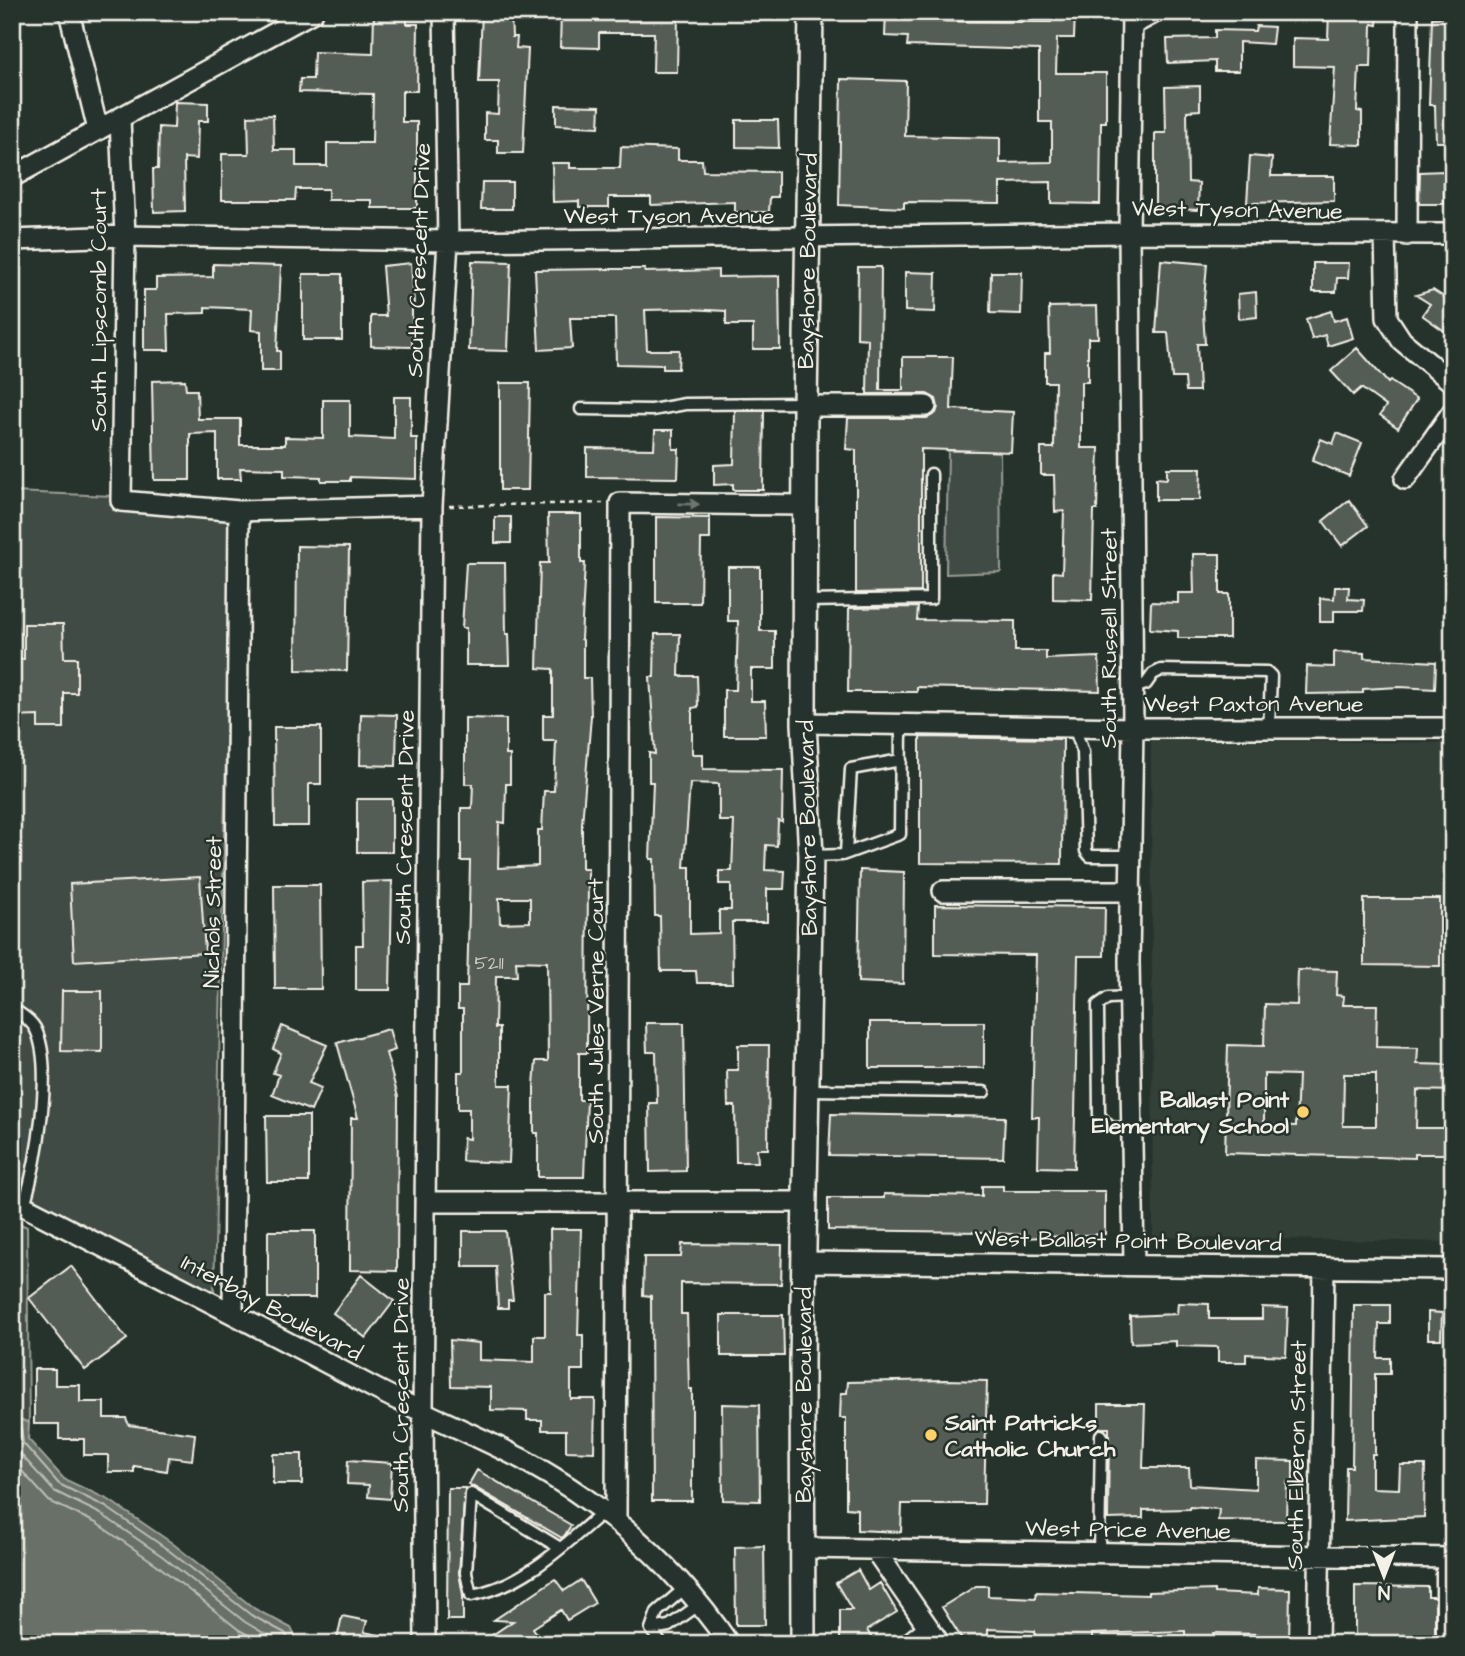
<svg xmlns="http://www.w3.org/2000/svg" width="1465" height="1656" font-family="'Architects Daughter',sans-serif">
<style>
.built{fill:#333f39}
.green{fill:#414b45;stroke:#9a9e96;stroke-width:2}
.water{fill:#676f68;stroke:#9fa39b;stroke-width:2}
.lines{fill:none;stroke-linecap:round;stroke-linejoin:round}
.shore{stroke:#bcbdb5;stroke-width:2}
.building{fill:#525c55;stroke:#f4f1e8;stroke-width:2;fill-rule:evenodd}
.service-casing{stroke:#f4f1e8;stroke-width:15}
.minor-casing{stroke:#f4f1e8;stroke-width:24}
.tertiary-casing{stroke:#f4f1e8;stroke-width:28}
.path{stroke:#f4f1e8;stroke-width:2.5;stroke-dasharray:5 5;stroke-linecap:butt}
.service{stroke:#26332d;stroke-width:10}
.minor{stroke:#26332d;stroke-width:19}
.tertiary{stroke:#26332d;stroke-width:23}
.oneway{fill:#6e766e}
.poi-dot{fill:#ffd166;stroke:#26332d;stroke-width:2.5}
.labels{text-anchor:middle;stroke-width:5;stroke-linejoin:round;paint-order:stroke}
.number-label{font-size:19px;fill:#ccccc3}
.street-label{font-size:23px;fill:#f4f1e8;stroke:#26332d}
.poi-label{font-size:23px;font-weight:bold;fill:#f4f1e8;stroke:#26332d;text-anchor:end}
</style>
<rect width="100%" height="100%" fill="#26332d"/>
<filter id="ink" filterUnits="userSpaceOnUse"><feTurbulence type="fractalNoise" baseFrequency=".0143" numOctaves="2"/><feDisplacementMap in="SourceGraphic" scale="14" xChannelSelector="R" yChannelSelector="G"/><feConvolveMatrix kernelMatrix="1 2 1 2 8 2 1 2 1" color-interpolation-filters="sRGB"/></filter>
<g filter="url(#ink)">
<!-- built -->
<path class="built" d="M1151 739 1453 743V1242L1153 1237Z"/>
<!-- green -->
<path class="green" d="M948 451H1000L1001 572 946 574Z
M12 492 113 496V510L231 519 214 1294 12 1190Z
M12 1220 27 1227 29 1423 12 1416Z"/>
<!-- water -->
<path class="water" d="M12 1416 29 1423 28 1439 64 1479 109 1500 172 1543 255 1609 291 1628 299 1644H12Z"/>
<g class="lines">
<!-- shore -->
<path class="shore" d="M12 1423 21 1427 23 1443 59 1484 106 1507 167 1549 251 1615 285 1633 291 1644
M12 1434 15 1448 54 1491 101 1514 162 1556 245 1622 282 1644
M12 1460 49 1501 96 1523 156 1564 239 1630 265 1644"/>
</g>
<!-- building -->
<path class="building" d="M374 12H407V24H418L417 91H402V122H417V208H372V200H328V189H296L295 200H222V154H249L248 116 273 115 274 150H296V166H327V143H372L373 94 299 92 300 79H313L314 52 373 54Z
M482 12H511L512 37H517L516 48 528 49 523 153H498V140H485V113L498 114 499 82H479Z
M561 12H678L677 72H653L654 33H599V48L560 47Z
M886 12H914V21L1051 22V12H1075L1074 38H1057L1056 73H1106V122H1101L1100 204 1051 203V182L1000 183V203L904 202V208L839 205 841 79 906 81 905 136 1000 138V163L1052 162V122H1039V50L907 46 908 37 885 36Z
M1329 12H1378L1377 25 1372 24 1371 67H1359L1357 111 1362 112V145L1330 144 1335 67 1293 66V38L1328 39Z
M1453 17V142H1436L1435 105H1429L1432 18Z
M1256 26 1274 27 1272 44 1239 42V71H1215V61L1168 63 1167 39 1215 38V30L1255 31Z
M1200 86V110L1187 111 1188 182 1199 183 1198 210 1155 208V133H1166L1165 87Z
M175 102 208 103V121H198L197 159 184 158 185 211 154 212 153 169H158L159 127 174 128Z
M556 105 600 106 599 127 556 125Z
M736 120H778L779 148 736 147Z
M621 147 678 149V160H702L703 171 778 172V197H770L769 212H735V202L651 205V197H609V207H579V201L553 202 552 163H570V168H620Z
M1250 156 1272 158 1271 176H1334V201L1247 203Z
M1444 171V204H1419L1420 172Z
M482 182H512V209H481Z
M1161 260 1207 264 1203 311 1205 344H1197L1199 391H1186L1185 378H1172L1168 333H1156Z
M472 261 511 262 508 351 469 350Z
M411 263 414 303 412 304V347L371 346V316H386L382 266Z
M1313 263H1349L1348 278H1337L1336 292H1313Z
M213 264 281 266 277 351H280V371H261V331L251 330 252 309 205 307V313L168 314 169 350H144V290H156V278L213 277Z
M858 267H881L880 390H903V357H953L951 409 1013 412 1011 452 921 449V592L856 593V450L846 449 848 418H927L936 413 938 407 936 399 927 394H867L868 339 857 338Z
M608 269H645V272L718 270V277L779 276 780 349H753V325H726V311L688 309 645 310 647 350H679L678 369H663V365L616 364 615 318H570L572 348 539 350 535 270Z
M905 272 936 273 935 312 905 311Z
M991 272H1022L1021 314 990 313Z
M303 274H342V340H303Z
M1433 290 1453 303V337L1422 315 1430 304 1416 295Z
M1256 292 1257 317 1239 319 1238 294Z
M1097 306 1098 338H1088V382H1081V448H1099L1097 510H1094L1092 600 1053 599V572L1062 573 1064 511 1055 512 1054 475H1041V448H1054L1055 382H1045V353H1050L1049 307Z
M1331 311 1334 321 1347 317 1353 338 1328 346 1325 335 1312 339 1306 319Z
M1357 348 1388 383 1390 381 1417 399 1398 428 1380 415 1386 406 1361 388 1353 395 1331 371Z
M185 380 186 390H197L198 419H240V445H285V437L323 438V400H350V437L394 439V397H411V438H417V479L350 477V481H321V477L284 476V469L240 468 241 479H217V433L190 434V480H154L152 381Z
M500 383H530L528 490H500Z
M735 411H764L763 490H733V484L714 485V465L734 464Z
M655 430H673V449H679L678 478 587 477V448L654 449Z
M1337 433 1362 443 1349 476 1312 461 1321 439 1333 444Z
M1167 468H1201L1200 500H1156V478L1167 479Z
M1349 500 1368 526 1342 546 1323 521Z
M548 514H581V563H585L581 639 583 640V678H590L591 716 582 824V869H588L587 1053H579V1100H587L584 1177H538V1133H534V1085L536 1061H548L547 962 516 961 517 976H496L495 1028H499V1085H512L509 1163 462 1161 463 1138 469 1139V1109H458V1072H463V1009H458V987H467L469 909 470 861H461V808H472L473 784H465V718L506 719V755H510V784H506L505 823 499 822 498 868 538 866V830H542L544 791H554L556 741H543V715H553V669L537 668 540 563H549ZM499 898H530V922L500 923Z
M495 517H511V543H495Z
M656 517 710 518V539H701L700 603H656Z
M297 546 349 547 347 671 296 670Z
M1193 554H1220V594H1229V638H1178V631L1150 629 1151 602 1178 603V593H1194Z
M466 563H505L506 634H509L510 665H466V628H462Z
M728 567H760V631H775V669H751V701H765L766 736H724V690H736L738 621H728Z
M1335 587H1349L1348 599 1364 600 1363 611H1334V622H1320V598L1334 599Z
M918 607 917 620 1015 621V651H1046V659L1099 657 1100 691 917 687V692H848L849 608Z
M24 624H63L64 658H77V693H64V728H38V716L12 717V659H24Z
M655 634H680L679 676H697L698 707 692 708V754H703V769L783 770 782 822 778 821 777 846 766 845 765 870 785 871 784 889H767V922H732L733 983H697L696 971H661L660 916H655L654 859H650L653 782H649V753L655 754 650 677H654ZM690 783 719 784V821H734L732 871H719V884H731V910H719V933L690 934V867H684Z
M1334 652 1364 653V658L1436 662 1435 689 1400 687 1363 689V693L1306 694 1307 666 1334 667Z
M361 714 397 715 396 766 360 765Z
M274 727H321V784H309V826H275Z
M920 737 1063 739 1062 864 920 863Z
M357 799H392V852H357Z
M860 870 904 872 903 984 858 982Z
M200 877 205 953 74 961 70 884Z
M392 881 390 990H356V945H363L362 882Z
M274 885H320L321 989H275Z
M1364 899H1440V966L1364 965Z
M935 905 1105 907 1104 956H1078L1074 1168 1038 1167 1039 1117H1032L1036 955 935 954Z
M1298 970 1337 971 1336 995 1344 996 1343 1005H1377L1376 1047 1418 1048 1417 1064 1453 1065V1091L1417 1090 1416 1128H1453V1154H1415V1158L1225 1153 1228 1045 1264 1046 1265 1004 1297 1005ZM1264 1074 1298 1075 1296 1126 1264 1125ZM1344 1074H1376V1126H1343Z
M62 991H102V1052L61 1051Z
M870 1022H984V1068H870Z
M646 1023H684L686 1171 650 1172 649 1103H657L656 1052H647Z
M282 1026 327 1045 309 1083 321 1088 311 1111 272 1095 279 1075 273 1073 281 1053 273 1049Z
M389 1029 395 1050 386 1053 398 1097 397 1271 350 1270 351 1118H358L337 1043Z
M738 1045H769L768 1149H757L758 1162H736L735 1106H728L727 1070H738Z
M831 1114 1005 1117 1003 1158 829 1155Z
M266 1116H309V1182H267Z
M982 1186H1003V1191H1105V1234L1024 1238V1235L982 1232 828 1230V1198H884V1194L982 1196Z
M550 1229H581L578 1335H583V1370H571V1399H595L594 1452 566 1451V1430H542V1420H527V1411L491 1410V1387L451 1386 450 1340 479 1343V1360L534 1362V1336H545V1292H551Z
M268 1231H315V1298H268Z
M463 1231H505L513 1300H508V1308H498L496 1267H463Z
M682 1244 782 1245 781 1284 681 1283V1314H687L689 1389H692V1501H652L651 1296 643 1295 644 1257H681Z
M71 1266 127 1339 85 1370 29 1298Z
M361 1275 394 1301 366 1338 333 1313Z
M1178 1303 1209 1304V1319H1262V1307L1288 1308 1286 1356 1246 1354V1362H1218V1347L1176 1346V1341L1131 1343 1130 1316 1177 1314Z
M1354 1305H1390V1324H1379L1378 1358H1390V1374H1375V1454H1372V1488L1399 1489 1400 1465H1425L1424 1517 1345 1521 1346 1467H1352Z
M1428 1312 1442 1313 1441 1339H1428Z
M721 1315H783L784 1356H721Z
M34 1369H55V1385H80V1402H104V1418H126L129 1425 195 1434 192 1460 169 1457 167 1471 134 1466V1472H108V1455H84V1439H59V1424H34Z
M945 1380 987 1381 984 1504H902L901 1532 857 1530V1509L846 1508V1418H840L841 1393H847L848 1382Z
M722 1404 759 1405 760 1501 723 1500Z
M1099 1404H1145L1143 1468H1189L1190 1485 1256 1489V1460L1293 1461V1482H1287L1286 1521 1218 1520 1219 1509 1190 1507V1509L1143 1510V1518L1108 1519 1109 1428H1099Z
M273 1454H302V1484H273Z
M348 1460 392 1463 390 1499 368 1497 369 1485 347 1484Z
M477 1470 571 1525 565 1535 562 1538 469 1484Z
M448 1488H465L459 1573 463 1595V1620H447Z
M764 1546 765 1625H736L735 1547Z
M858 1570 869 1590 880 1583 897 1612 867 1630 874 1642H840V1610H852L836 1583Z
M555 1579 564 1591 581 1580 595 1603 567 1620 561 1610 533 1628 540 1638 532 1644H479L513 1621 494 1620Z
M976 1586H988V1596L1036 1598V1592L1148 1595V1592L1214 1590V1593L1258 1595V1588L1290 1589 1289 1644H1257L1258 1634 1214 1633V1639H1185V1631L1092 1634V1643L1035 1642V1631L988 1629V1644H965L942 1607Z
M1355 1586 1428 1587V1597H1435V1644H1355Z
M342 1616 367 1621 364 1632 394 1638 393 1644H336Z"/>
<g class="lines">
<!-- service casing -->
<g class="service-casing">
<path id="service" d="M581 409 652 410 685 404 805 403
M805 601 931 599V474
M1133 688 1146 684 1153 674 1161 670 1267 672 1271 676 1269 727
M1074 727 1083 752 1086 851 1090 856H1131
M846 853 851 769 901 760
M811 856 842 855 900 834 901 724
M1130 997 1108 998 1098 1005 1099 1115 1110 1127 1132 1129
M19 1013C25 1017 31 1021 35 1028 55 1066 36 1165 24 1206
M806 1090 984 1092
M560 1548 471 1494 466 1573 471 1595C522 1587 566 1544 604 1511
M1099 1553 1101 1435
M686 1587 657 1612 651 1629 669 1626 700 1604
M651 1629 661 1644
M901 1644 926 1624
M1442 1644V1558"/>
</g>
<!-- minor casing -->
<g class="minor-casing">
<path id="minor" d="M69 12 98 130
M1132 12 1129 233 1133 728 1129 961 1134 1264
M1132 25 1156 12
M120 119 125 236 121 501 239 511 432 506
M12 177 313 12
M1407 235 1408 12
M1385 236 1387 318 1402 341 1453 383
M12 240 125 236 448 241 1129 233 1453 234
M805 406H926
M1405 479 1453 411
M804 723 1133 728H1453
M943 891H1131
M12 1200C133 1262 254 1324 374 1388 422 1413 474 1434 522 1459 606 1505 675 1564 729 1644
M425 1202H804
M803 1262 1453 1269
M233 1313 239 511
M616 1518 620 503 805 505
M804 1548 1453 1558
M875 1550 940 1644
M425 1644 423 1414 432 506 448 241 444 12
M1318 1644 1324 1267"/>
</g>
<!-- tertiary casing -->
<g class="tertiary-casing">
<path id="tertiary" d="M803 1644 802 1361 811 856 804 723 805 406 811 12"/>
</g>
<!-- path -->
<path class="path" d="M449 506 603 503
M12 974 17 1002
M12 1057 20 1030"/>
<!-- service -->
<use href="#service" class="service"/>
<!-- minor -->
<use href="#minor" class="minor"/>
<!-- tertiary -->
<use href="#tertiary" class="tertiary"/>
</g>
<!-- one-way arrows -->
<defs><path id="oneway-solid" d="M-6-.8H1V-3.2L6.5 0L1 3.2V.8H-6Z" transform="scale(1.75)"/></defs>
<use class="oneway" href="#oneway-solid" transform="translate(689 504) rotate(1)"/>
</g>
<!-- markers -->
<g class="poi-dot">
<circle cx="1303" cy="1112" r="7"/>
<circle cx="931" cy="1435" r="7"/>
</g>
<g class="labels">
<!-- number labels -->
<g class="number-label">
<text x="489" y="969">5211</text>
</g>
<!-- street labels -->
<g class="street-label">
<text transform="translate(1237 209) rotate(1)" y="8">West Tyson Avenue</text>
<text x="669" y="223">West Tyson Avenue</text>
<text transform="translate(418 260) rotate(-88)" y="8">South Crescent Drive</text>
<text transform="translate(807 261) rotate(-89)" y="8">Bayshore Boulevard</text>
<text transform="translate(98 310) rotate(-90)" y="8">South Lipscomb Court</text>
<text transform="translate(1108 638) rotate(-90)" y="8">South Russell Street</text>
<text x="1254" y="711">West Paxton Avenue</text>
<text transform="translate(404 827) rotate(-89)" y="8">South Crescent Drive</text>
<text transform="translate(807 828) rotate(-91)" y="8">Bayshore Boulevard</text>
<text transform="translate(212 912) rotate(-89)" y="8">Nichols Street</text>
<text transform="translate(595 1011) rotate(-90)" y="8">South Jules Verne Court</text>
<text transform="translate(1128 1240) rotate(1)" y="8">West Ballast Point Boulevard</text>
<text transform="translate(272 1307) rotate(28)" y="8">Interbay Boulevard</text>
<text transform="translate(400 1395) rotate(-90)" y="8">South Crescent Drive</text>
<text transform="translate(803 1395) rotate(-90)" y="8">Bayshore Boulevard</text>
<text transform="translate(1296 1455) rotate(-89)" y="8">South Elberon Street</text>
<text transform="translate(1128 1529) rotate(1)" y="8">West Price Avenue</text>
</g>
<!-- poi labels -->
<g class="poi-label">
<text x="1289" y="1107">Ballast Point<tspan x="1289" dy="26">Elementary School</tspan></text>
<text x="945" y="1430" text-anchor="start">Saint Patricks<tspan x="945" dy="26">Catholic Church</tspan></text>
</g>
</g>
<!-- margin -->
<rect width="1465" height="1656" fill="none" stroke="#26332d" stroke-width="42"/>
<rect x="21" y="21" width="1423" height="1614" fill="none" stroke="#f4f1e8" stroke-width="2.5" filter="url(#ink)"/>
<!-- north arrow -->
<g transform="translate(1384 1576) rotate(180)" stroke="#26332d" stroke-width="5" paint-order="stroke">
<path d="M0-5L12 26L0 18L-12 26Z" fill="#f4f1e8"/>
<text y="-10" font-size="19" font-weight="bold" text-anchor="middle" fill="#f4f1e8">N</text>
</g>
</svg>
